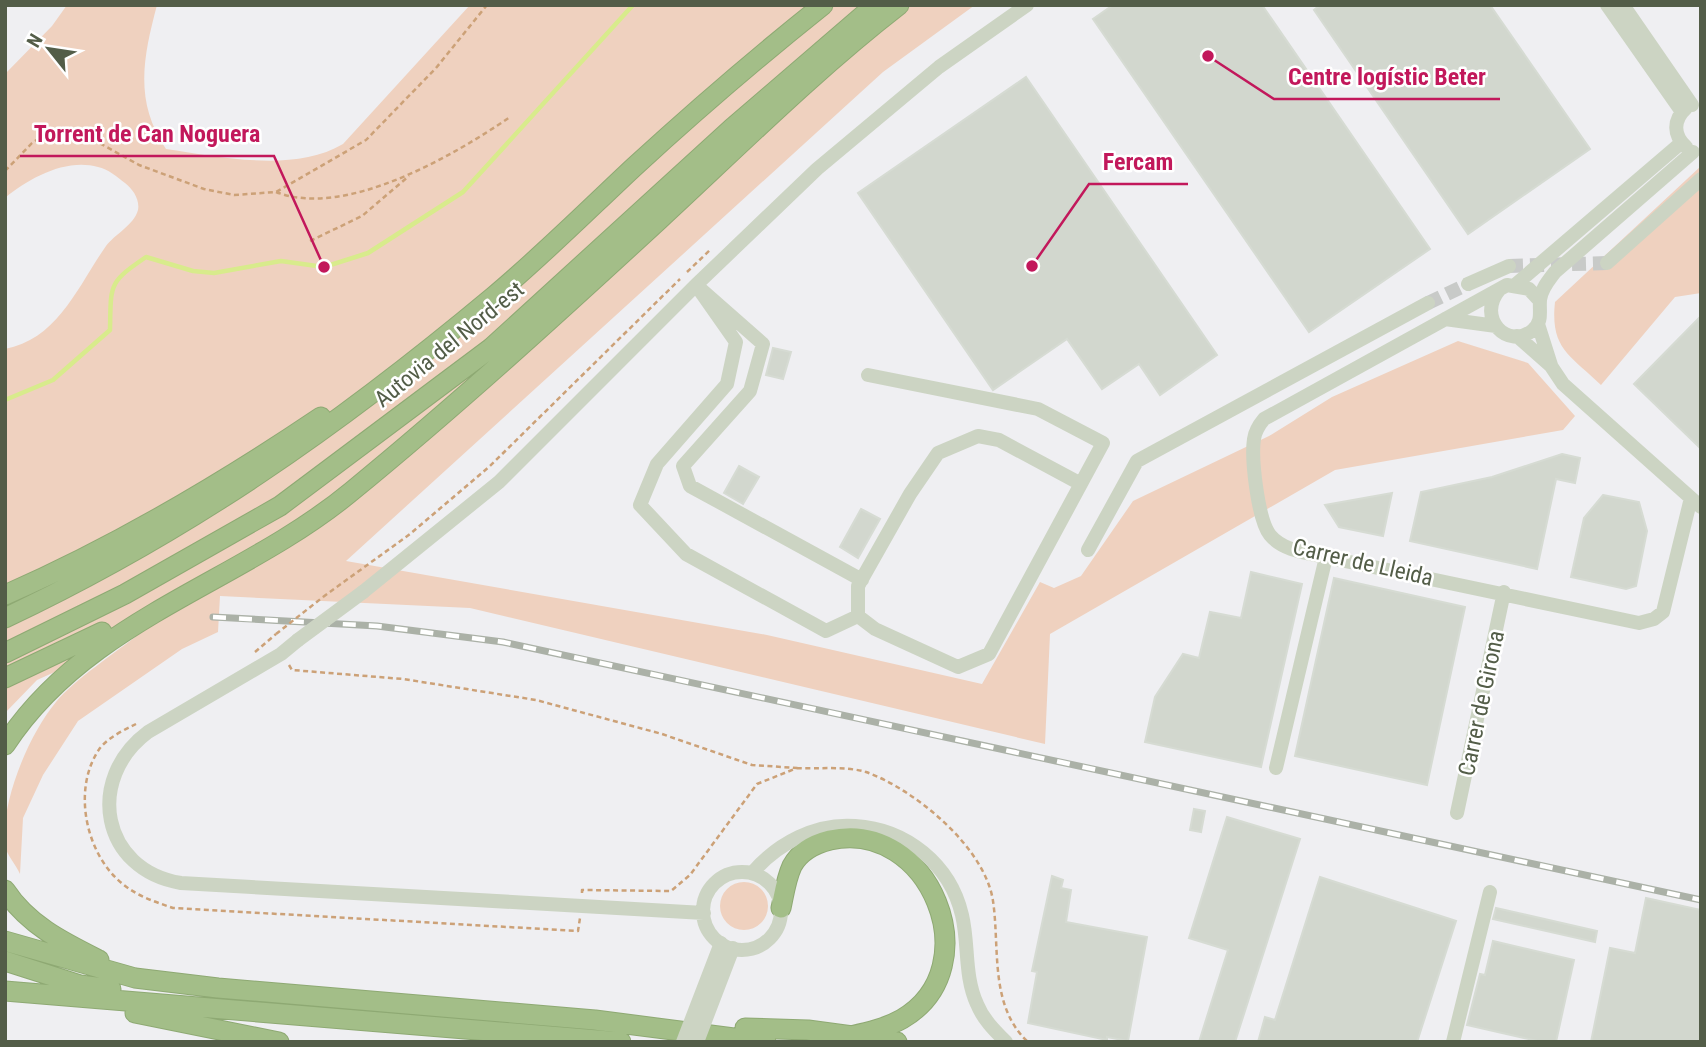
<svg xmlns="http://www.w3.org/2000/svg" width="1706" height="1047" font-family="'Roboto Condensed',sans-serif">
<style>
.green{fill:#efd1bf}
.lines{fill:none;stroke-linecap:round;stroke-linejoin:round}
.stream{stroke:#d8eb8c;stroke-width:4.5}
.building{fill:#d2d7ce;stroke:#d6dbd3;stroke-width:2}
.minor-tunnel{stroke:#c8cac8;stroke-width:14;stroke-dasharray:14 7;stroke-linecap:butt}
.highway-casing{stroke:#8ea973;stroke-width:21}
.path{stroke:#cca177;stroke-width:2.5;stroke-dasharray:5 3.5;stroke-linecap:butt}
.minor{stroke:#ccd4c3;stroke-width:14}
.highway{stroke:#a3be88;stroke-width:19}
.rail-casing{stroke:#abb1a7;stroke-width:7}
.rail{stroke:#fff;stroke-width:4.5;stroke-dasharray:13;stroke-linecap:butt}
.path-bridge{stroke:#cca177;stroke-width:2.5;stroke-dasharray:5 3.5;stroke-linecap:butt}
.minor-bridge{stroke:#ccd4c3;stroke-width:14}
.labels{text-anchor:middle;stroke-width:5;stroke-linejoin:round;paint-order:stroke}
.street-label{font-size:23px;fill:#535d48;stroke:#fff}
.leader{fill:none;stroke:#c2185b;stroke-width:2.5}
.callout-dot{fill:#c2185b;stroke:#fff;stroke-width:2.5}
.callout-label{font-size:24px;text-anchor:middle;font-weight:bold;fill:#c2185b;stroke:#fff;stroke-width:5;stroke-linejoin:round;paint-order:stroke}
</style>
<rect width="100%" height="100%" fill="#efeff2"/>
<!-- green -->
<path class="green" d="M67 5H157C143 58 134 101 166 149 220 157 294 173 343 144L470 5H975L883 72 346 561 767 635 982 684 1040 582 1054 588 1081 576 1133 501 1269 436 1332 397 1458 341 1528 363 1575 416 1563 430 1335 470 1050 634 1045 744 470 608 220 596 218 632 182 649 78 721 43 775 23 818 20 874C16 865 7 855 5 846 0 803 29 734 56 702 74 680 115 653 139 634L37 680 5 713V349C58 339 78 286 106 246 114 235 134 225 138 210 140 200 133 189 125 183 117 177 108 169 98 167 66 158 29 178 5 198V74L52 26Z
M1701 166V293L1675 297 1601 385C1570 355 1550 349 1555 302Z
M720 906a24 24 0 1 1 48 0a24 24 0 1 1-48 0Z"/>
<g class="lines">
<!-- stream -->
<path class="stream" d="M5 400 53 380 110 330C111 284 108 283 146 257L193 271 214 273 281 261 324 267 368 253 463 192 633 5"/>
</g>
<!-- building -->
<path class="building" d="M1113 5H1262L1430 249 1309 332 1093 19Z
M1320 5H1490L1590 149 1468 234 1314 10Z
M1026 77 1217 355 1160 395 1139 364 1102 389 1067 339 993 390 858 193Z
M1701 316V449L1634 384Z
M773 348 791 352 783 379 766 375Z
M1562 454 1580 458 1575 483 1556 479 1537 569 1410 541 1421 492 1492 477Z
M739 466 759 477 743 504 724 493Z
M1392 493 1383 536 1339 527 1325 505Z
M1603 495 1639 502 1647 531 1636 586 1626 589 1571 577 1584 518Z
M861 509 880 519 858 558 840 547Z
M1251 572 1302 584 1261 767 1145 742 1155 697 1183 654 1199 658 1210 612 1241 618Z
M1334 578 1465 607 1427 785 1295 756Z
M1194 809 1205 811 1201 832 1190 830Z
M1227 817 1300 839 1235 1042H1199L1228 950 1189 938Z
M1052 876 1063 880 1061 888 1071 890 1066 922 1147 937 1128 1041 1107 1037V1040L1028 1023 1037 972 1032 971Z
M1320 877 1456 921 1417 1042H1258L1265 1017 1275 1020Z
M1646 898 1701 910V1042H1591L1610 948 1635 953Z
M1496 908 1597 931 1595 942 1493 919Z
M1493 941 1574 960 1556 1042H1542L1467 1025 1480 974 1485 975Z"/>
<g class="lines">
<!-- minor-tunnel -->
<path class="minor-tunnel" d="M1509 266 1607 263
M1428 303 1468 284"/>
<!-- highway casing -->
<g class="highway-casing">
<path id="highway" d="M5 595C117 546 220 485 321 417
M5 618C189 531 338 426 494 296 543 255 588 210 634 167 695 111 759 56 823 5
M5 653 125 594 280 506 491 348 731 129 875 5
M5 678 102 632
M5 745C88 618 240 584 352 491 457 405 558 313 659 220 738 147 814 71 899 5
M5 890C28 925 63 942 99 960
M781 908C784 894 786 879 792 866 800 851 814 844 830 840 929 818 991 967 902 1019 886 1028 869 1032 851 1036
M5 941 135 978 218 988 595 1020 766 1042
M5 961 80 985 111 989
M5 991 621 1042
M135 1013 279 1042
M745 1028 808 1030 897 1042"/>
</g>
<!-- path -->
<path class="path" d="M5 171 32 143 41 137 72 134 94 140 139 165 204 189 234 195 276 192 366 140 436 68 487 5
M276 192C345 219 453 156 510 117
M310 241 362 216 409 176
M687 272 710 250
M323 597 410 534 490 466 680 279
M255 652 276 634
M289 665 292 670 403 679 536 700 662 734 752 765 797 768 757 784 690 875 671 891 582 890V894
M136 724C124 730 109 737 100 748 71 789 86 856 124 885 139 897 156 902 173 908L578 931 580 918
M797 768C818 769 846 766 866 772 914 789 985 847 993 901 1000 948 989 1006 1028 1042"/>
<!-- minor -->
<path class="minor" d="M1607 5 1682 112
M1623 5 1692 105
M1686 147C1673 135 1673 120 1686 108
M1607 263 1701 179
M1468 284 1509 266
M1515 285 1681 143
M1499 290C1476 318 1508 351 1533 330 1543 321 1539 312 1540 300 1541 289 1549 280 1555 272L1693 152
M1540 301 1529 289 1507 285 1264 419C1259 425 1255 431 1254 439 1251 459 1258 520 1270 535 1283 551 1308 553 1326 557L1639 623 1654 619 1663 612 1691 498
M1445 319 1496 326
M1538 324 1551 365
M1517 336 1551 366 1563 384 1701 507
M868 375 1038 409 1103 443 989 654 958 667 875 629 858 616V586L910 494 938 453 978 436 999 440 1081 484
M1088 550 1137 461 1428 303
M363 592 499 482 696 285 817 169 939 67 1027 5
M858 616 826 631 686 554 640 505 657 464 727 384 736 342 696 285 763 344 750 391 683 466 690 486 862 580
M298 640 281 654 148 732C85 779 101 870 181 883L704 913
M1276 768 1326 557
M1457 813 1504 592
M703 911a39 39 0 1 1 78 0a39 39 0 1 1-78 0Z
M752 873C778 843 816 823 855 826 906 829 950 864 962 915 969 944 964 976 977 1004 983 1019 994 1030 1006 1042
M1453 1042 1490 892"/>
<!-- highway -->
<use href="#highway" class="highway"/>
<!-- rail casing -->
<g class="rail-casing">
<path id="rail" d="M213 617 377 626 503 642 1701 900"/>
</g>
<!-- rail -->
<use href="#rail" class="rail"/>
<!-- path-bridge -->
<path class="path-bridge" d="M276 634 323 597"/>
<!-- minor-bridge -->
<path class="minor-bridge" d="M298 640 363 592
M683 1042 721 943
M697 1042 733 948"/>
</g>
<g class="labels">
<!-- street labels -->
<g class="street-label">
<text transform="translate(449 344) rotate(-39)" y="8">Autovia del Nord-est</text>
<text transform="translate(1363 562) rotate(13)" y="8">Carrer de Lleida</text>
<text transform="translate(1481 703) rotate(-78)" y="8">Carrer de Girona</text>
</g>
</g>
<!-- callouts -->
<path class="leader" d="M1208 56L1274 99H1500M324 267L274 156H20M1032 266L1089 184H1188"/>
<g class="callout-dot">
<circle cx="1208" cy="56" r="7"/>
<circle cx="324" cy="267" r="7"/>
<circle cx="1032" cy="266" r="7"/>
</g>
<g class="callout-label">
<text x="1387" y="85">Centre logístic Beter</text>
<text x="147" y="142">Torrent de Can Noguera</text>
<text x="1138" y="170">Fercam</text>
</g>
<!-- border -->
<rect width="1706" height="1047" fill="none" stroke="#535d48" stroke-width="14"/>
<!-- north arrow -->
<g transform="translate(49 49) rotate(300)" stroke="#ffffff" stroke-width="5" paint-order="stroke">
<path d="M0-5L12 26L0 18L-12 26Z" fill="#535d48"/>
<text y="-10" font-size="19" font-weight="bold" text-anchor="middle" fill="#535d48">N</text>
</g>
</svg>
